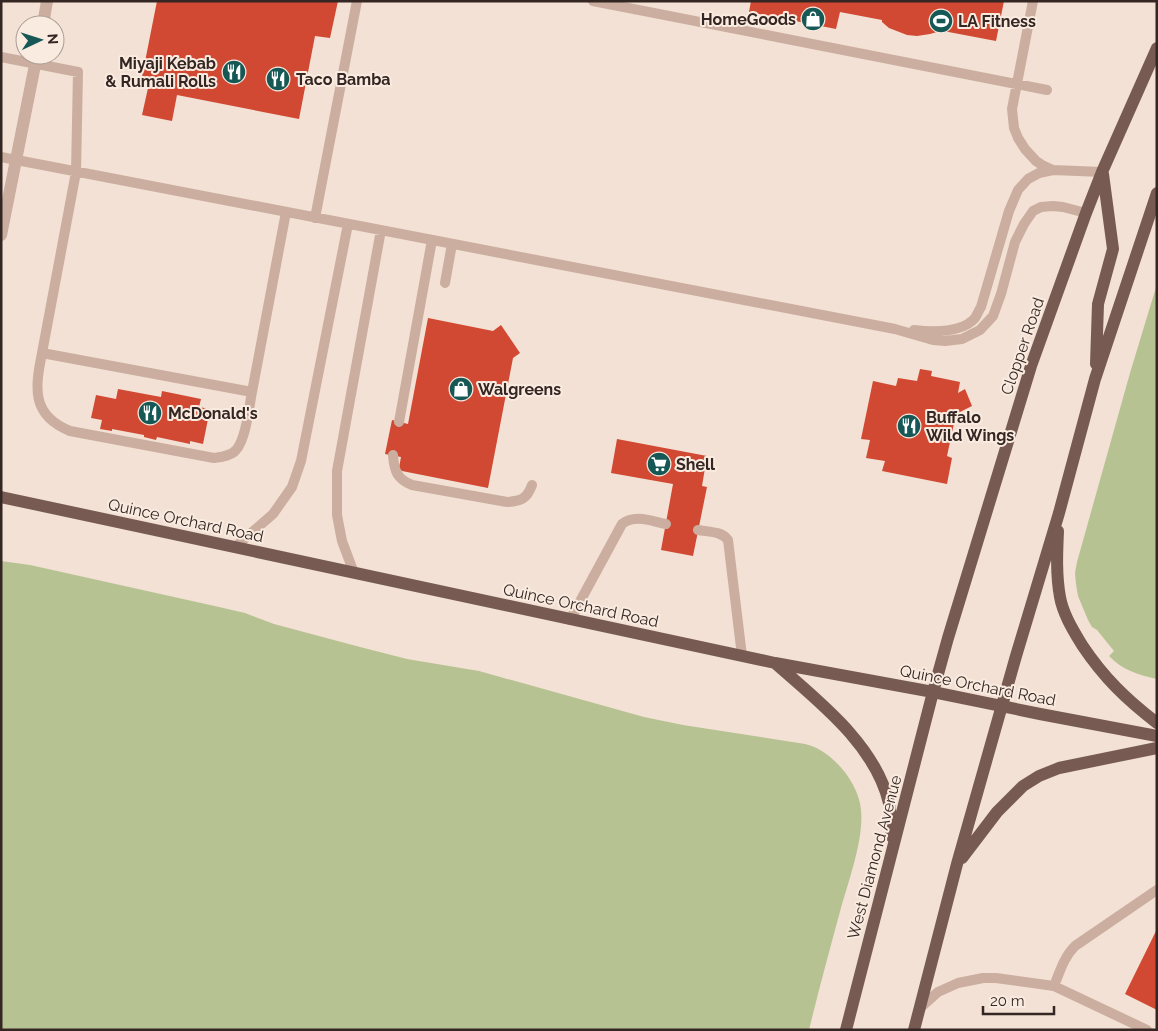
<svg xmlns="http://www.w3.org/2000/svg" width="1158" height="1031" font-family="Raleway,sans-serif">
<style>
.green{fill:#b7c293}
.building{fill:#d14833}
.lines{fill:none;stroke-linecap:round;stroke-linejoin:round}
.service{stroke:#cbae9f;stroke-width:10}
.tertiary{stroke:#cbae9f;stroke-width:12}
.primary{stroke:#775b53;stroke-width:12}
.labels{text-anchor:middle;stroke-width:4;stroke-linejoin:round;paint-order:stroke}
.poi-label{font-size:16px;font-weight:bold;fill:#342723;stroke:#faebe0;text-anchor:start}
.street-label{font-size:16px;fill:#342723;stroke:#faebe0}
</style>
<rect width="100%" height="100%" fill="#f2e1d4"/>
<!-- green -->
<path class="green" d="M1157 284V679C1139 675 1122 670 1109 656L1114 651 1097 630 1092 627 1088 620 1078 596 1076 584 1075 573 1077 562 1130 373Z
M1 561 30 565 219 607 245 613 274 624 360 647 407 659 479 671 644 717 683 725 805 744C832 750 859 783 861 810 864 838 849 880 841 908 830 948 819 989 809 1030H1Z"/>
<!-- building -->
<path class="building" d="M157 1H338L330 38 315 36 299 119 177 95 172 121 142 115 148 88 140 87Z
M751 1H1004L996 41 938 30 937 32 930 34 917 36 907 35 889 28 882 22V20L840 12 836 29 749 12Z
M428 318 493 331 501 325 520 353 513 358 488 488 402 471 399 468 401 457 385 454 392 420 408 424Z
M920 369 932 371 931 376 960 382 958 393 965 389 972 406 956 414 947 456 952 458 947 484 882 471 885 461 866 458 870 440 861 439 873 381 896 386 898 378 917 381Z
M118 389 161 397 162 391 201 399 199 407 210 409 203 444 190 441V444L157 437 156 440 144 437V435L112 429V431L100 429 102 420 91 418 96 395 116 399Z
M617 439 707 456 702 486 707 487 693 556 661 550 673 484 611 473Z
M1157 929V1010L1125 994Z"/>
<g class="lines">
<!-- service -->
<path class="service" d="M593 1 1047 90
M1033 1 1012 109 1014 128 1018 138 1025 149 1036 161 1042 165 1053 170 1102 172
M1 57 78 72 76 172 42 353 252 392 286 212
M1 157 895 329 933 340 945 341 962 339 980 330 993 316 1001 294 1015 242 1024 224 1033 211 1041 207 1053 206 1063 207 1086 213
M315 218 357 1
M445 283 452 244
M914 330C932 332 962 333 975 318 977 315 979 310 981 307L1009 211 1018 190 1028 179 1039 173 1053 170
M42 353C35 388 31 415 70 431L214 458C221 457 231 456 236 450 246 439 249 407 252 392
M399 422 432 240
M393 455C394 471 397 479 412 485L507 502C521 501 527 499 532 485
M698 530C708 532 722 531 728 540L742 656
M235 547 273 514 292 487 301 461 348 224
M354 573 342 541 337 515V471L381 230
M570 620 622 524C635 514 651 521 666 524
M1054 986C1060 971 1064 957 1075 946L1157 890
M920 1008 938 992 958 983 983 978H996L1054 986 1147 1030"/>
<!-- tertiary -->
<path class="tertiary" d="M43 25 47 1
M1 235 37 55"/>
<!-- primary -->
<path class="primary" d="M1096 364 1098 304 1113 249 1103 174
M1 497 775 663 933 692 1040 714 1157 736
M1058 531C1057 553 1056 575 1060 597 1063 614 1073 630 1082 645 1104 678 1126 699 1157 723
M775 663C818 701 875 744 889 803 891 814 891 826 892 837
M962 858 997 812 1023 786 1039 776 1059 768 1157 748
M846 1030 933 692 948 638 1031 366 1086 213 1102 172 1157 48
M914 1030 957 864 1016 656 1059 513 1095 379 1157 193"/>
</g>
<!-- icons -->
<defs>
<g id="shop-disc" transform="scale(1.25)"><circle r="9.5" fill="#165855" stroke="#faebe0"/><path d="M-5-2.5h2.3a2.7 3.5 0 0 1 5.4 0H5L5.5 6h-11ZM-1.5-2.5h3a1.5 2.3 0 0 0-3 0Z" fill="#fff"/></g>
<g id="stadium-disc" transform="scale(1.25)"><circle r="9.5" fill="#165855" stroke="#faebe0"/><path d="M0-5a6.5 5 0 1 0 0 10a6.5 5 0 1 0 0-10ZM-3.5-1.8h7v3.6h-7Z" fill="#fff"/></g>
<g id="restaurant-disc" transform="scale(1.25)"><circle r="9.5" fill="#165855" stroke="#faebe0"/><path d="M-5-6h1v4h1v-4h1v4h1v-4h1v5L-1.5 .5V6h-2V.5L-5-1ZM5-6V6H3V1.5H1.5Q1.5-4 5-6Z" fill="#fff"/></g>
<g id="supermarket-disc" transform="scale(1.25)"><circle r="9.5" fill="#165855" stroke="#faebe0"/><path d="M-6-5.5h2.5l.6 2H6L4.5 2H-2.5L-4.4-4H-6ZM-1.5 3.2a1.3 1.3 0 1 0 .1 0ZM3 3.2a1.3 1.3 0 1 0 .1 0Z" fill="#fff"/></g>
</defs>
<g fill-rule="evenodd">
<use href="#shop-disc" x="813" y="19"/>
<use href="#stadium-disc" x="941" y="21"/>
<use href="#restaurant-disc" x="234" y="72"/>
<use href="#restaurant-disc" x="278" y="79"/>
<use href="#shop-disc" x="461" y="389"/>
<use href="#restaurant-disc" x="150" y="413"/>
<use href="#restaurant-disc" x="909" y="426"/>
<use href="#supermarket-disc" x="659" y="464"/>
</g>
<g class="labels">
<!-- poi labels -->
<g class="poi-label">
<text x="796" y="25" text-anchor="end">HomeGoods</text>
<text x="958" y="27">LA Fitness</text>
<text x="216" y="69" text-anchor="end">Miyaji Kebab<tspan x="216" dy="18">&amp; Rumali Rolls</tspan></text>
<text x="296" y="85">Taco Bamba</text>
<text x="478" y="395">Walgreens</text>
<text x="168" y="419">McDonald's</text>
<text x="926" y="423">Buffalo<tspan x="926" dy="18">Wild Wings</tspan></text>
<text x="676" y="470">Shell</text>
</g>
<!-- street labels -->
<g class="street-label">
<text transform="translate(1022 346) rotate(-71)" y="6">Clopper Road</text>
<text transform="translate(186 520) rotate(12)" y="6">Quince Orchard Road</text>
<text transform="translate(581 605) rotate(12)" y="6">Quince Orchard Road</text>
<text transform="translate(978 685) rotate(11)" y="6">Quince Orchard Road</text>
<text transform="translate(874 857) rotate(-75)" y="6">West Diamond Avenue</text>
</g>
</g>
<!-- border -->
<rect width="1158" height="1031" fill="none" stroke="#342723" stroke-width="5"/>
<!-- north arrow -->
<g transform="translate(40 40) rotate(86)"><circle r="24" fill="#faebe0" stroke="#ab9d94"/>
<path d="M0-4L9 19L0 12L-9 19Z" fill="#165855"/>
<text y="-8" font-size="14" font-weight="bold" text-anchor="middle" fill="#342723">N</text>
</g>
<!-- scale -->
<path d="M983 1006v8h71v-8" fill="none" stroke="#342723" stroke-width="2.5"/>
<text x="990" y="1006" font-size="15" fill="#342723" stroke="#faebe0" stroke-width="4" paint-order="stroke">20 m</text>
</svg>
